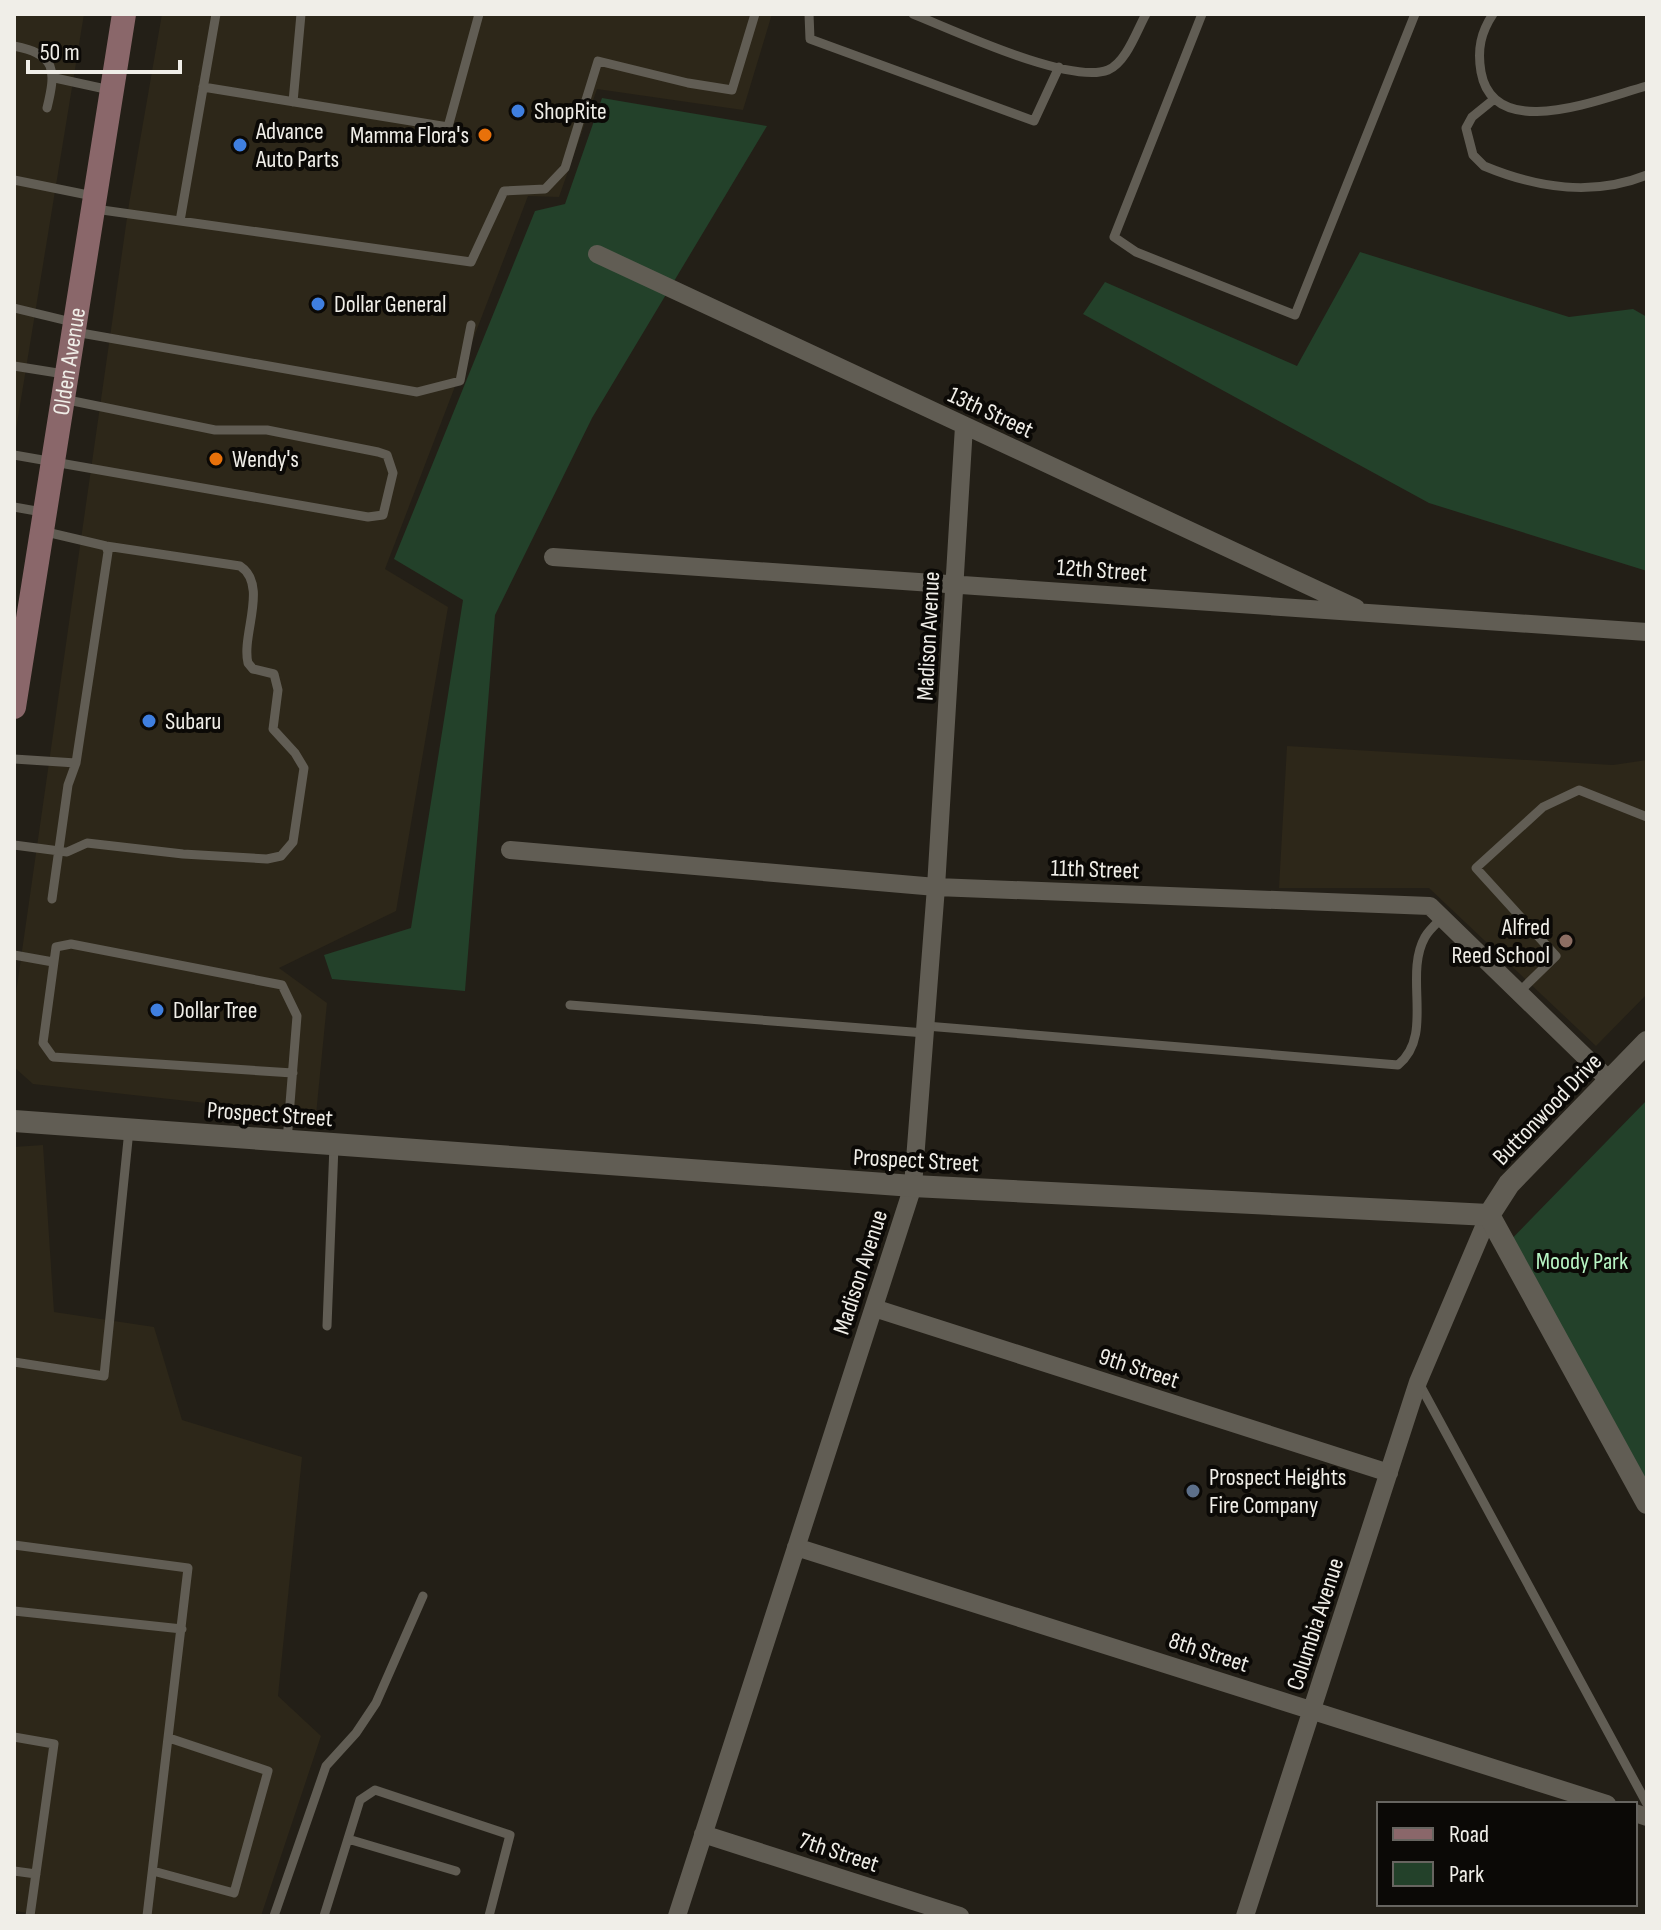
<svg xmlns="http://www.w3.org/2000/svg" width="1661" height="1930" font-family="'Sofia Sans Condensed',sans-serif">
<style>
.built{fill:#2d2719}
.green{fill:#23412a}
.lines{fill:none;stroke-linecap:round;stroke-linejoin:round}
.service{stroke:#615d54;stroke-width:9}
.minor{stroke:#615d54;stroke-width:18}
.tertiary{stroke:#615d54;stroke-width:22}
.secondary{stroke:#8a676a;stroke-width:24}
.shop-dot{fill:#3f7fe0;stroke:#0b0906;stroke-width:3}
.food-dot{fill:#e8710a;stroke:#0b0906;stroke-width:3}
.education-dot{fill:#8d6e63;stroke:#0b0906;stroke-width:3}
.service-dot{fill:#5c6f8a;stroke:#0b0906;stroke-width:3}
.labels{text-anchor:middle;stroke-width:8;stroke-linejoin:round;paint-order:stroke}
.poi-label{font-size:24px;fill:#f0eee8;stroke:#0b0906;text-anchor:start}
.street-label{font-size:24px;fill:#f0eee8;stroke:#0b0906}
.park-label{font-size:24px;fill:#b8f5c4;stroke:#0b0906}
</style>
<rect width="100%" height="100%" fill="#231f17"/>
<!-- built -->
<path class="built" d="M14 14H84L14 442Z
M162 14H772L743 110 597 89 559 197 528 196 385 569 448 607 396 911 279 968 327 1003 316 1115 33 1084 14 1067V1007L129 204Z
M1287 746 1613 765 1647 760V994L1596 1046 1429 888H1279Z
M43 1145 54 1312 154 1327 182 1420 302 1457 278 1696 321 1736 261 1916H48L14 1911V1147Z"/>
<!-- green -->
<path class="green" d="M602 98 767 126 592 418 495 615 465 991 332 979 324 955 411 928 463 600 394 559 535 211 565 204Z
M1360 252 1569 317 1633 309 1647 317V571L1429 503 1083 314 1105 282 1297 366Z
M1647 1100V1501L1500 1251Z"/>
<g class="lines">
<!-- service -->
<path class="service" d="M809 14 810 39 1034 121 1059 67
M913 14C953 30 1070 85 1108 70 1126 63 1137 30 1146 14
M1202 14 1114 237 1136 252 1295 315 1415 14
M1493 14C1481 32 1477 49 1481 72 1494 144 1601 98 1647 86
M14 46C57 54 56 71 47 108
M55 78 110 90
M203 87 448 127 479 14
M1493 100 1472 117 1466 128 1473 155 1484 166C1537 188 1592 197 1647 175
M293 102 301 14
M14 180 93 196
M95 209 471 262 504 191 545 189 565 168 598 61 688 83 732 90 755 14
M180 221 216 14
M14 308 72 322
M75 332 417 392 460 381 471 325
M14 366 64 374
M14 455 368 517 383 515 393 473 387 455 378 452 267 430H215L63 399
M14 507 42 512
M14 759 76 763
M14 845 67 852 87 843 183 854 267 859 281 856 293 842 304 768 295 753 273 729 278 690 274 674 253 669 248 663C241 635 269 585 240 566L106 546 42 531
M52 899 68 785 76 763 108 552 106 546
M14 955 53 962
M1519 992 1556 956 1476 868 1543 807 1579 790 1647 817
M570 1005 925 1033
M926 1026 1398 1065C1435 1035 1403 976 1425 937 1429 930 1436 924 1442 918
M287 1141 297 1016 282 985 71 944 56 947 43 1043 53 1057 293 1073
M327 1326 334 1145
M14 1362 104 1376 129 1130
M1420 1385 1647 1804
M14 1545 188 1568 147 1916
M14 1611 182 1629
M14 1737 54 1744 30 1916
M348 1839 456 1871
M14 1871 36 1874
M153 1871 234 1893 268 1771 169 1738
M274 1916 326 1766 356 1733 376 1703 423 1596
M324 1916 360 1800 375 1790 510 1835 489 1916"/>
<!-- minor -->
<path class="minor" d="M597 254 1356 608
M553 557 1647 632
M510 850 936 887 1430 906 1610 1081
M874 1308 1389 1473
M796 1547 1607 1804
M1635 1813 1647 1817
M703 1834 960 1916
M677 1916 913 1186 936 887 964 426
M1245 1916 1418 1382 1489 1215"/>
<!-- tertiary -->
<path class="tertiary" d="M14 1121 913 1186 1489 1215
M1489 1215 1647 1503
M1489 1215 1509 1184 1647 1042"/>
<!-- secondary -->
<path class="secondary" id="s1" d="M14 707 124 14"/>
</g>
<!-- markers -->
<g class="shop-dot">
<circle cx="518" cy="111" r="8"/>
<circle cx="240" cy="145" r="8"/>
<circle cx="318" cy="304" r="8"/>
<circle cx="149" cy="721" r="8"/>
<circle cx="157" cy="1010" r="8"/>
</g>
<g class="food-dot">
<circle cx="485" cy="135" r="8"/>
<circle cx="216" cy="459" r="8"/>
</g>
<circle class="education-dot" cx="1566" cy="941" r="8"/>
<circle class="service-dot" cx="1193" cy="1491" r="8"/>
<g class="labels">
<!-- poi labels -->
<g class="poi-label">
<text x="534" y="119">ShopRite</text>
<text x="256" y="139">Advance<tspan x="256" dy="28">Auto Parts</tspan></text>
<text x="469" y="143" text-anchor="end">Mamma Flora's</text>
<text x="334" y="312">Dollar General</text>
<text x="232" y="467">Wendy's</text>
<text x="165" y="729">Subaru</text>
<text x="1550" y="935" text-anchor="end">Alfred<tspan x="1550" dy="28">Reed School</tspan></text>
<text x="173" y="1018">Dollar Tree</text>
<text x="1209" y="1485">Prospect Heights<tspan x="1209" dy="28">Fire Company</tspan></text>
</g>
<!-- street labels -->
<g class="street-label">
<text dy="8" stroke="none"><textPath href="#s1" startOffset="350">Olden Avenue</textPath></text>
<text transform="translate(991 412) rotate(25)" y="8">13th Street</text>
<text transform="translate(1102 570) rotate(4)" y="8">12th Street</text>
<text transform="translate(928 636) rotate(-87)" y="8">Madison Avenue</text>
<text transform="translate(1095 869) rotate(2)" y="8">11th Street</text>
<text transform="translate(1547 1109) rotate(-46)" y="8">Buttonwood Drive</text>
<text transform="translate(270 1114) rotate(4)" y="8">Prospect Street</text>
<text transform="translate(916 1160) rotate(3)" y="8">Prospect Street</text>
<text transform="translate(860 1272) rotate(-72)" y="8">Madison Avenue</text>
<text transform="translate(1139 1368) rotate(18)" y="8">9th Street</text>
<text transform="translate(1315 1624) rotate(-72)" y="8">Columbia Avenue</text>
<text transform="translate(1209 1652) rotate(18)" y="8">8th Street</text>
<text transform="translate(839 1852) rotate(18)" y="8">7th Street</text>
</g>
<!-- park labels -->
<g class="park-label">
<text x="1582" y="1269">Moody Park</text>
</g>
</g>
<!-- border -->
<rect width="1661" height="1930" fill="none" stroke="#f0eee8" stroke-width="32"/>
<!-- legend -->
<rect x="1377" y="1802" width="260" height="104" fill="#0b0906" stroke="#676560" stroke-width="2"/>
<rect x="1393" y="1828" width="40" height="12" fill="#8a676a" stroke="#676560" stroke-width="2"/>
<text x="1449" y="1842" font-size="24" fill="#f0eee8">Road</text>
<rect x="1393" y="1862" width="40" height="24" fill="#23412a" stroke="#676560" stroke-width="2"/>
<text x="1449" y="1882" font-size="24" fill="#f0eee8">Park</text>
<!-- scale -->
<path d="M28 60v12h152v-12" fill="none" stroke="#f0eee8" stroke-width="4"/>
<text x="40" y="60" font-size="24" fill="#f0eee8" stroke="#0b0906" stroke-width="6" paint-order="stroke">50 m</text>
</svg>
